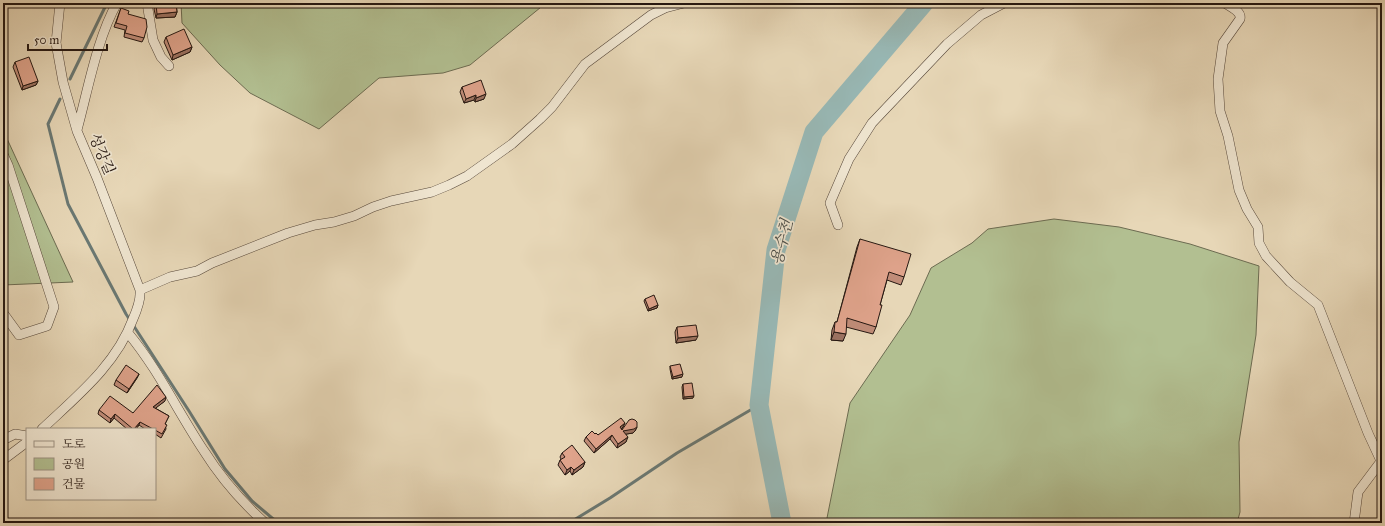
<svg xmlns="http://www.w3.org/2000/svg" width="1385" height="526" font-family="'IM FELL Great Primer','Noto Serif KR',serif">
<style>
.green{fill:#b2bf91;stroke:#6c6b51}
.lines{fill:none;stroke-linecap:round;stroke-linejoin:round}
.stream{stroke:#6a7873;stroke-width:3}
.river{stroke:#98b8b5;stroke-width:19}
.street-casing{stroke:#56473a;stroke-width:10}
.street{stroke:#efe5d0;stroke-width:9}
.wall{fill:#c08c78;stroke:#251711}
.shaded-wall{fill:#9c7261;stroke:#251711}
.building{fill:#dfa38b;stroke:#251711}
.labels{text-anchor:middle;stroke-width:3.5;stroke-linejoin:round;paint-order:stroke}
.street-label{font-size:15px;fill:#251711;stroke:#efe5d0}
.water-label{font-size:16px;font-style:italic;fill:#4d4f4a;stroke:#efe5d0}
</style>
<rect width="100%" height="100%" fill="#e7d7b7"/>
<filter id="stains"><feTurbulence type="fractalNoise" baseFrequency=".005" numOctaves="4"/><feColorMatrix values="0 0 0 0 .2 0 0 0 0 .09 0 0 0 0 .02 0 0 0 .5 -.17"/></filter>
<radialGradient id="worn" r=".72"><stop offset=".6" stop-color="#630" stop-opacity="0"/><stop offset="1" stop-color="#630" stop-opacity=".3"/></radialGradient>
<!-- green -->
<path class="green" d="M181 3H546L470 65 443 73 379 78 319 129 250 93 220 65 182 23Z
M3 130 73 282 3 285Z
M1054 219 1119 227 1190 244 1259 266 1256 335 1239 442 1240 512 1237 523H826L850 403 910 315 931 268 972 243 988 229Z"/>
<g class="lines">
<!-- stream -->
<path class="stream" d="M70 79 107 3
M60 99 48 124 68 204 126 314 189 411 225 469 252 501 278 523
M569 523 610 498 677 453 759 405"/>
<!-- river -->
<path class="river" d="M782 523 759 405 776 250 814 132 924 3"/>
<!-- street casing -->
<g class="street-casing">
<path id="street" d="M147 3 153 40 161 57 169 66
M1225 3C1230 7 1242 11 1240 19L1223 43 1218 79 1220 111 1228 136 1239 190 1247 209 1258 227 1259 243 1266 256 1290 282 1318 305 1368 433 1381 461
M77 130C88 90 97 38 117 3
M3 154 8 165 54 307 47 326 19 335 3 313
M838 225 830 203 849 159 872 123 947 44 981 15 1004 3
M140 290 170 277 197 271 212 263 288 233 315 225 334 222 354 216 373 207 391 201 432 192 449 185 467 176 512 144 540 119 552 107 585 64 651 15 665 8 684 3
M128 333C158 369 178 412 204 451 221 478 242 502 265 523
M42 429C77 396 116 365 133 319 137 310 141 300 140 290L97 178 77 131 63 82 56 43 60 3
M3 440 15 434 27 436
M3 460 27 442
M1354 523 1358 492 1382 460"/>
</g>
<!-- street -->
<use href="#street" class="street"/>
</g>
<!-- wall -->
<path class="wall" d="M158 3H176L177 12 175 17 156 18 154 9 156 4H158Z
M121 8 128 14 144 38 142 42 124 37 125 30 114 27Z
M166 37 192 47 190 52 172 60 164 42Z
M15 62 38 81 36 85 22 90 13 67Z
M462 87 484 99 475 102 474 100 464 103 460 92Z
M860 239 904 277 901 285 887 280 880 305 876 327 873 334 846 327 843 341 831 340 832 330 835 322H837L857 247Z
M645 299 658 305 657 308 648 311 644 301Z
M677 327 696 340 676 343 675 332Z
M670 366 682 377 672 379 670 369Z
M139 374 137 378 127 393 114 385 116 380Z
M683 384 693 398 683 399 682 387Z
M165 401 155 408 169 416 165 424 166 429 161 438 155 434V429H145L139 425 136 429H127L114 418 110 423 98 414 99 410 133 413Z
M625 423 622 429V430L637 427 635 431 633 433 626 434V442L617 448 610 439 594 453 584 441 586 437 595 434 598 435Z
M562 453 585 462 583 467 572 475 570 471 565 475 558 465 560 460 561 459 560 457Z"/>
<!-- shaded-wall -->
<path class="shaded-wall" d="M177 12 175 17 156 18 157 14Z
M192 47 190 52 172 60 173 55Z
M38 81 36 85 22 90 23 86Z
M486 94 484 99 475 102 476 98Z
M476 95 474 100 464 103 466 99Z
M658 305 657 308 648 311 649 309Z
M834 332 846 334 843 341 831 340Z
M698 336 696 340 676 343 678 338Z
M139 374 137 378 127 393 129 389Z
M683 374 682 377 672 379 673 377Z
M694 396 693 398 683 399 684 397Z
M166 397 165 401 152 411 153 407Z
M115 414 114 418 110 423 111 419Z
M140 422 139 425 136 429H134Z
M625 423 623 427 619 431 620 427Z
M637 427 635 431 633 433 621 435 623 431Z
M612 435 610 439 594 453 596 449Z
M628 437 626 442 617 448 618 444Z
M585 462 583 467 572 475 574 470Z
M571 467 570 471 565 475 567 470Z"/>
<!-- building -->
<path class="building" d="M160 3H176L177 12 157 14 156 4H160Z
M121 8 129 11 128 14 146 19 147 27 144 38 125 33 127 26 116 23Z
M184 29 192 47 173 55 166 37Z
M29 57 38 81 23 86 15 62Z
M481 80 486 94 476 98V95L466 99 462 87Z
M860 239 911 254 904 277 889 272 880 305H882L876 327 847 318 846 334 834 332 835 322H837Z
M654 295 658 305 649 309 645 299Z
M696 325 698 336 678 338 677 327Z
M680 364 683 374 673 377 670 366Z
M126 365 139 374 129 389 116 380Z
M692 383 694 396 684 397 683 384Z
M157 385 166 397 153 407 169 416 165 424 167 425 162 434 155 430V429H153L140 422 134 429H133L115 414 111 419 99 410 110 396 133 413Z
M621 418 625 423 620 427 622 430 629 420 632 419 635 420 637 422V427L634 429 623 431 628 437 618 444 612 435 596 449 586 437 592 431 595 434 596 433 598 435Z
M572 445 585 462 574 470 571 467 567 470 560 460 565 457 562 453Z"/>
<g class="labels">
<!-- street labels -->
<g class="street-label">
<text transform="translate(102 154) rotate(67)" y="5">성강길</text>
</g>
<!-- water labels -->
<g class="water-label">
<text transform="translate(781 242) rotate(-76)" y="6">용수천</text>
</g>
</g>
<!-- margin -->
<rect width="1385" height="526" fill="none" stroke="#e7d7b7" stroke-width="16"/>
<rect x="4" y="4" width="1377" height="518" fill="none" stroke="#251711" stroke-width="2"/>
<rect x="8" y="8" width="1369" height="510" fill="none" stroke="#251711"/>
<!-- legend -->
<rect x="26" y="428" width="130" height="72" fill="#efe5d0" stroke="#9e9384"/>
<rect x="34" y="441" width="20" height="6" fill="#efe5d0" stroke="#9e9384"/>
<text x="62" y="448" font-size="12" fill="#251711">도로</text>
<rect x="34" y="458" width="20" height="12" fill="#b2bf91" stroke="#9e9384"/>
<text x="62" y="468" font-size="12" fill="#251711">공원</text>
<rect x="34" y="478" width="20" height="12" fill="#dfa38b" stroke="#9e9384"/>
<text x="62" y="488" font-size="12" fill="#251711">건물</text>
<!-- scale -->
<path d="M28 44v6h79v-6" fill="none" stroke="#251711" stroke-width="2"/>
<text x="34" y="44" font-size="12" fill="#251711" stroke="#efe5d0" stroke-width="3" paint-order="stroke">50 m</text>
<rect width="100%" height="100%" filter="url(#stains)"/>
<rect width="100%" height="100%" fill="url(#worn)"/>
</svg>
